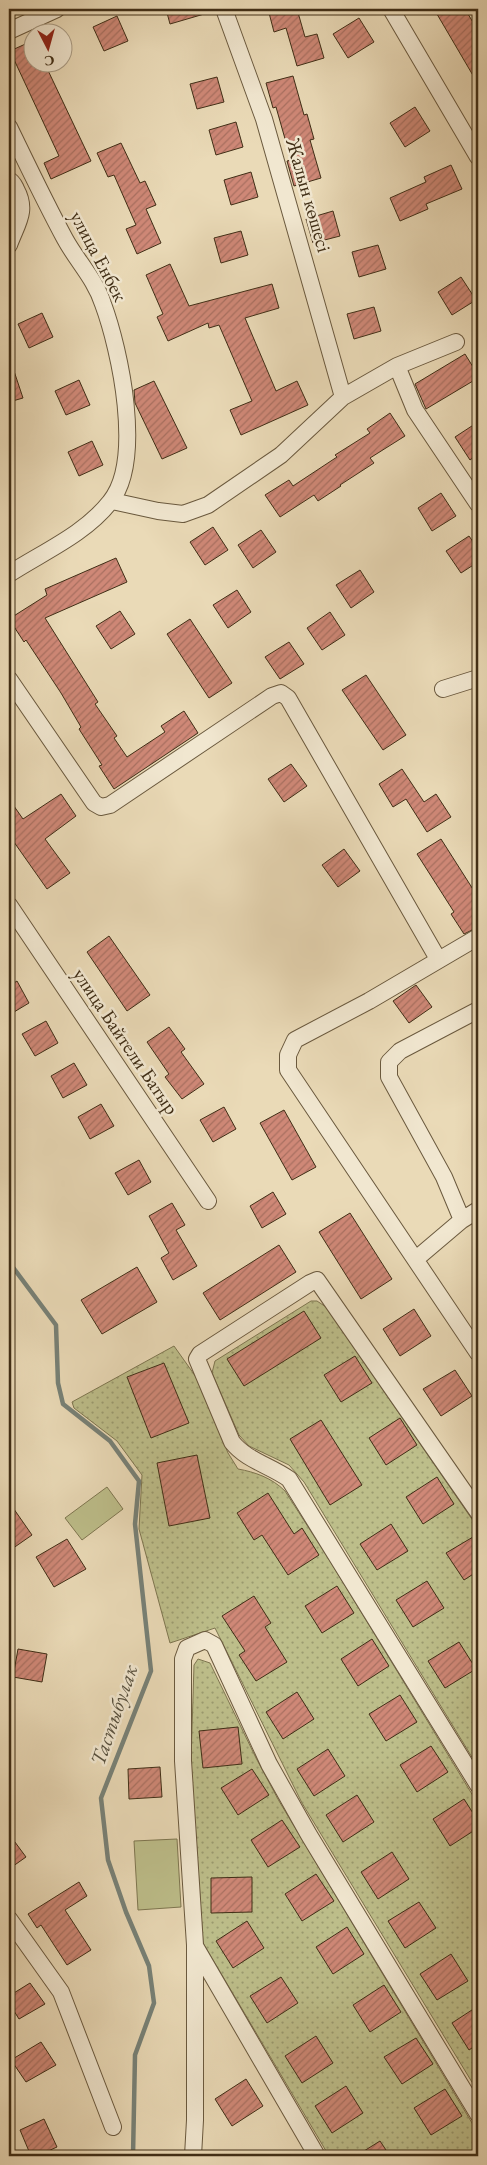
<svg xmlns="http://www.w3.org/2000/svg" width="487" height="2165" font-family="'EB Garamond',serif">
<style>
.grass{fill:url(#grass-dots);stroke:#7e7650}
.park{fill:#bdbe8a;stroke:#7e7650}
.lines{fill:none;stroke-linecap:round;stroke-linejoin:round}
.stream{stroke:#778177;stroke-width:4.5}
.building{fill:url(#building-hatch);stroke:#402e16}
.minor-casing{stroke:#6a593e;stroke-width:18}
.minor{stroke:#f1e7d0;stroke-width:16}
.labels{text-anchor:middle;stroke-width:5;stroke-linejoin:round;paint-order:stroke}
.street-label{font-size:20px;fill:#402e16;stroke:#f1e7d0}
.water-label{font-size:21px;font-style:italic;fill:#57503e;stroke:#f1e7d0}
</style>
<defs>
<pattern id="grass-dots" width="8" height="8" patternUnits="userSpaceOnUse" patternTransform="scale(1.25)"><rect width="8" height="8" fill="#bdbe8a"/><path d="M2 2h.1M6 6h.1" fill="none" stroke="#9b9b70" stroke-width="1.8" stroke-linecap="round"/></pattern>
<pattern id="building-hatch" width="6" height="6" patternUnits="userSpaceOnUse" patternTransform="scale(1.25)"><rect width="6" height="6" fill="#cf8877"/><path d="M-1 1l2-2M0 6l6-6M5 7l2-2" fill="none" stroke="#a97061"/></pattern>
</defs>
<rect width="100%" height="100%" fill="#eadab7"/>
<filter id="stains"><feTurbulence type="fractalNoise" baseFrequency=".004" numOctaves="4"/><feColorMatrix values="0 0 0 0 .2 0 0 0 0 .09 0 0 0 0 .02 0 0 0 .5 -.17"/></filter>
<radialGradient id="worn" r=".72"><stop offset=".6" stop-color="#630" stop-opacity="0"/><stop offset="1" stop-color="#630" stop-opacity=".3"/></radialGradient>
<!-- grass -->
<path class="grass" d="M311 1301H317L326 1307 478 1528V1767L304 1482 289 1465 249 1446 239 1435 212 1373 215 1361Z
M174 1346 196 1377 228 1453 238 1469C255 1472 272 1478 285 1491L330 1561 478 1804V2092L302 1803 215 1628 170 1643 139 1529 142 1475 117 1441 74 1408 72 1402Z
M198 1659 210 1663 256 1758 279 1801 478 2133V2156H329L203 1943 191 1761 194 1665Z"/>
<!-- park -->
<path class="park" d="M107 1487 123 1509 82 1540 65 1518Z
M177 1839 181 1907 138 1910 134 1841Z"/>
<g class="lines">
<!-- stream -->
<path class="stream" d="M9 1262 56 1325 58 1383 63 1404 110 1441 139 1481 135 1524 151 1671 101 1798 108 1860 126 1912 149 1966 154 2003 135 2055 133 2156"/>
</g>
<!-- building -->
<path class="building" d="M166 9H210L211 12 170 24Z
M268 9H297L305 37 317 34 324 58 297 66 286 28 274 32Z
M434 9H465L474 24 478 22V84Z
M117 16 128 41 104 51 93 27Z
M359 18 374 42 348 58 333 34Z
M32 41V62H44L91 161 51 179 44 163 59 156 10 51Z
M293 76 304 115 307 114 314 139 310 140 321 178 294 186 287 161 291 160 276 107 273 108 266 83Z
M217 77 224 102 197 109 190 84Z
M415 107 430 131 405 147 390 123Z
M236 122 243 147 216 155 209 130Z
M121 143 140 183 145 181 156 205 146 209 161 243 137 254 126 229 136 225 114 175 108 177 97 153Z
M451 165 462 189 426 204 428 209 400 221 390 198 426 182 424 177Z
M251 172 258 197 231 205 224 180Z
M333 211 340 236 313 243 306 219Z
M241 231 248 255 221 263 214 238Z
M378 245 386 269 359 277 352 252Z
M170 264 189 306 272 284 279 308 245 318 276 391 297 381 308 405 241 435 230 410 252 401 219 325 209 328 208 323 168 341 157 317 163 314 146 275Z
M461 277 476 300 452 315 438 292Z
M374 307 381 331 354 339 347 314Z
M42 313 53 337 29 348 18 324Z
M465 354 478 375V378L426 409 415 384Z
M9 362H11L23 398 9 402Z
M79 380 90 405 66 415 55 391Z
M154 381 187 448 162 459 135 403 134 390Z
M390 413 405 436 370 458 374 463 340 485 341 486 318 501 314 495 280 517 265 495 289 480 293 486 337 457 335 455 370 433 367 429Z
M478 422V454L470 460 455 437Z
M92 441 103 465 79 476 68 452Z
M441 493 456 516 432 531 418 508Z
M213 527 228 550 205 565 190 542Z
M261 530 276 552 253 568 238 545Z
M469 536 478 549V562L461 573 446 551Z
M116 558 127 582 45 618 98 702 95 704 117 736 114 738 127 757 165 732 161 726 184 711 198 733 114 789 99 766 102 765 79 729 81 727 61 693 26 640 24 642 9 619 47 595 45 589Z
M360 570 374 592 351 608 336 585Z
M237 590 251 612 228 628 213 605Z
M120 611 135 634 111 649 96 626Z
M330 612 345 635 322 650 307 628Z
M190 619 232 683 209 698 167 634Z
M289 642 304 664 280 679 265 657Z
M366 675 406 735 383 750 342 690Z
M291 764 307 786 284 802 268 779Z
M402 769 424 802 436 794 451 817 427 832 406 799 393 807 379 784Z
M61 794 76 816 45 839 70 873 47 889 9 835V799L23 819Z
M441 839 476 894 473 896 478 905V927L464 934 451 914 454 912 417 854Z
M344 849 360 871 338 887 322 865Z
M109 936 150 995 127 1011 87 952Z
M17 981 29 1003 9 1015V986Z
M416 985 432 1007 409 1023 393 1001Z
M46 1021 58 1043 35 1056 22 1034Z
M169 1027 185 1049 181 1052 204 1084 182 1099 165 1077 169 1074 147 1042Z
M74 1063 87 1085 63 1098 51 1076Z
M101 1104 114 1126 90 1139 78 1117Z
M224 1107 236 1129 213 1142 200 1120Z
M284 1110 316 1167 292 1180 260 1123Z
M139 1160 151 1182 128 1195 115 1173Z
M273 1192 286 1214 262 1228 250 1206Z
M172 1203 185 1225 176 1230 197 1266 173 1280 161 1258 169 1253 149 1216Z
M350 1213 392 1279 361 1299 319 1232Z
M279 1245 296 1272 220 1320 203 1293Z
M137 1267 157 1302 102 1334 81 1300Z
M414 1309 431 1336 400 1356 383 1329Z
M304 1311 321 1338 244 1386 227 1359Z
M355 1356 372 1383 341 1402 324 1375Z
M164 1363 189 1423 151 1438 127 1377Z
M455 1370 472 1396 441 1416 423 1389Z
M400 1418 417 1445 386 1465 369 1438Z
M321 1420 362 1485 330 1505 290 1439Z
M197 1455 210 1518 169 1526 157 1463Z
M437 1477 454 1504 423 1524 406 1497Z
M268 1493 294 1534 302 1528 319 1555 288 1575 262 1535 254 1540 237 1513Z
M9 1502 32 1535 9 1551Z
M391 1524 408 1551 377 1570 360 1544Z
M478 1534V1571L464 1580 446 1553Z
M67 1539 86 1569 54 1587 36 1557Z
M427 1581 444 1608 413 1627 396 1600Z
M337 1586 354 1613 322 1633 305 1606Z
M254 1596 271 1623 265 1627 287 1662 256 1681 239 1655 245 1651 222 1616Z
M372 1639 389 1666 358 1686 341 1659Z
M459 1642 476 1669 445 1688 428 1661Z
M18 1649 47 1654 42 1682 13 1677Z
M297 1692 314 1719 283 1739 266 1712Z
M400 1695 417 1722 386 1741 369 1714Z
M238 1727 242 1764 203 1768 199 1731Z
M431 1746 448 1772 417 1792 400 1765Z
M328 1749 345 1776 314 1796 297 1769Z
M160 1767 162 1797 129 1799 128 1769Z
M252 1769 269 1795 238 1815 221 1788Z
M357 1795 374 1822 343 1842 326 1815Z
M464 1799 478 1821V1828L450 1846 433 1819Z
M282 1820 300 1847 268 1867 251 1840Z
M9 1834 26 1857 9 1869Z
M392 1852 409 1879 378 1899 361 1872Z
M316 1874 334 1901 302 1921 285 1894Z
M252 1877V1912L211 1913V1878Z
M79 1882 87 1896 65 1910 91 1950 67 1965 41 1925 37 1928 28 1914Z
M419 1902 436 1928 405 1948 388 1921Z
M247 1921 264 1948 233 1968 216 1941Z
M347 1927 364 1954 333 1974 316 1947Z
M451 1954 468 1981 437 2000 420 1974Z
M281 1977 298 2003 267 2023 250 1996Z
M30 1983 45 2004 19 2019 9 2003V1996Z
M384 1985 401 2012 370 2032 353 2005Z
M478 2006V2044L469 2050 452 2023Z
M316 2036 333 2063 302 2083 285 2056Z
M416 2038 433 2064 402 2084 384 2057Z
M41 2042 56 2065 26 2082 11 2060Z
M246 2079 263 2106 232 2126 215 2099Z
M346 2086 363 2113 332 2133 315 2106Z
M445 2089 462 2116 431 2135 414 2108Z
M44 2119 57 2147 37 2156H31L20 2130Z
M380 2141 390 2156H356Z"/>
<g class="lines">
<!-- minor casing -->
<g class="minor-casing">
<path id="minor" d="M224 9 264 119 343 397
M391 9 478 157
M9 31 57 9
M9 127C27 164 45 202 65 239 77 261 95 279 103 304 120 350 144 461 110 502 85 534 43 552 9 574
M9 180C13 182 14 185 16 189 28 211 17 223 9 245
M397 366 415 410 478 504
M112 501 158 511 183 514 208 505 281 455 343 397 397 366 456 342
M9 679 94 803 101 807 110 805 272 696 281 693 288 698 438 959
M443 689 478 678
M9 905 208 1201
M478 937 369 1001 295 1040 288 1055V1070L478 1353
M462 1220 444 1177 389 1077V1062L400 1051 478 1010
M416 1259 462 1220 478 1210
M478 1512 317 1280 310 1283 200 1354 197 1359 232 1442C246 1460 271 1466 289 1479L478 1785
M9 1919 61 1992 113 2127
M195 1946 317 2156
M193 2156 195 2120V1945L183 1761V1659L187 1648 205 1640 214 1645 269 1764 309 1835 478 2114"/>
</g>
<!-- minor -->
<use href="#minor" class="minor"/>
</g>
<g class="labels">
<!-- street labels -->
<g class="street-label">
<text transform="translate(309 195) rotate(74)" y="7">Жалын көшесі</text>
<text transform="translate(99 256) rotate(62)" y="7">улица Енбек</text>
<text transform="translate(126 1041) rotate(56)" y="7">улица Байтели Батыр</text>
</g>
<!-- water labels -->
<g class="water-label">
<text transform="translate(114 1715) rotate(-71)" y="7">Тастыбулак</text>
</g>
</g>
<!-- margin -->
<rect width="487" height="2165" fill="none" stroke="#eadab7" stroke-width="30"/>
<rect x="10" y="10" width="467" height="2145" fill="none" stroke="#402e16" stroke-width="2.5"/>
<rect x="15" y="15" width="457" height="2135" fill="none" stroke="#402e16"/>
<!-- north arrow -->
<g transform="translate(48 48) rotate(174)"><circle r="24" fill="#f1e7d0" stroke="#aa9d86"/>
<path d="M0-4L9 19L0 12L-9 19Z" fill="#8f2418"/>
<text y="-8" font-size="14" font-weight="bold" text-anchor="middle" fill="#402e16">С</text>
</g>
<rect width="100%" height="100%" filter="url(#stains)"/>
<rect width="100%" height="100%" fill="url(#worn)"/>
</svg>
